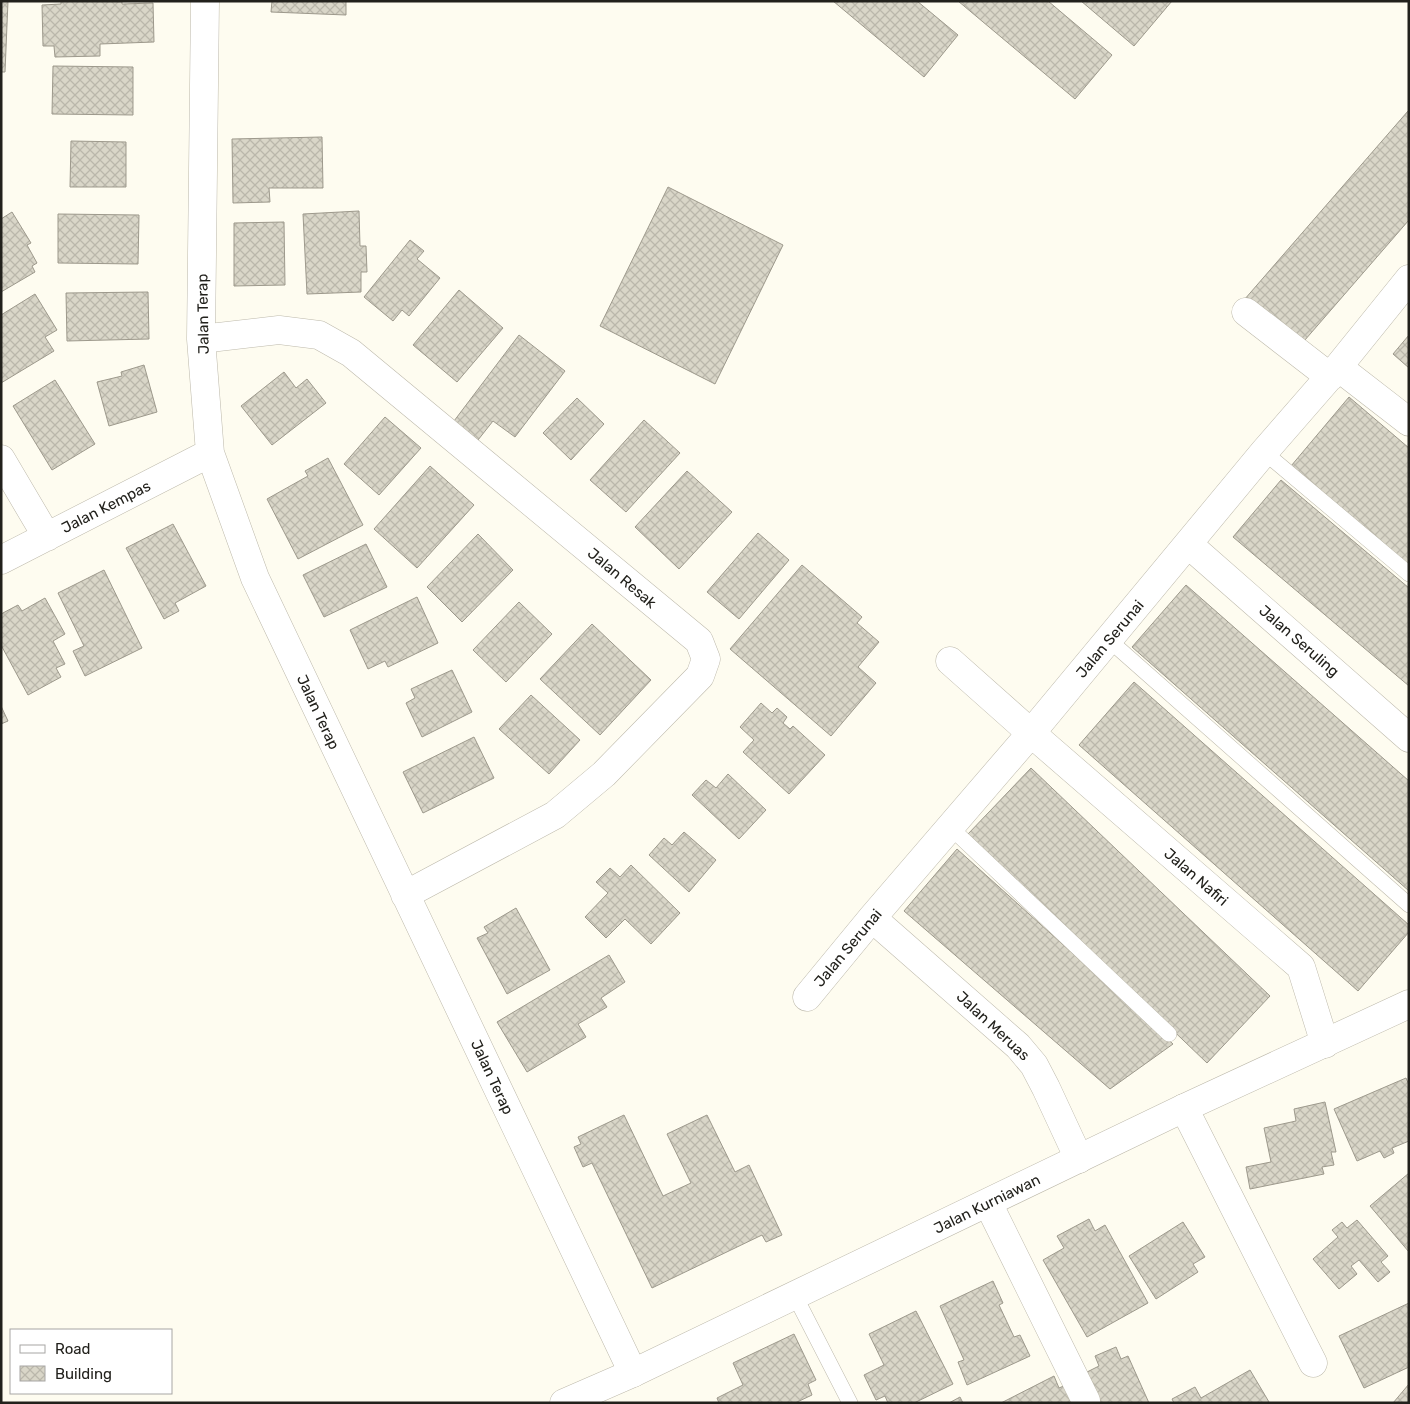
<svg xmlns="http://www.w3.org/2000/svg" width="1410" height="1404" font-family="Rubik,sans-serif">
<style>
.building{fill:url(#building-cross-hatch);stroke:#9d998c}
.lines{fill:none;stroke-linecap:round;stroke-linejoin:round}
.service-casing{stroke:#bdb9ab;stroke-width:16}
.minor-casing{stroke:#bdb9ab;stroke-width:29}
.tertiary-casing{stroke:#bdb9ab;stroke-width:29}
.service{stroke:#fff;stroke-width:15}
.minor{stroke:#fff;stroke-width:28}
.tertiary{stroke:#fff;stroke-width:28}
.labels{text-anchor:middle;stroke-width:5;stroke-linejoin:round;paint-order:stroke}
.street-label{font-size:15px;fill:#22211c;stroke:#fff}
</style>
<defs>
<pattern id="building-cross-hatch" width="8" height="8" patternUnits="userSpaceOnUse" patternTransform="scale(1.25)"><rect width="8" height="8" fill="#d9d6c8"/><path d="M0 0l8 8M0 8l8-8" fill="none" stroke="#bab7ab"/></pattern>
</defs>
<rect width="100%" height="100%" fill="#fefcf0"/>
<!-- building -->
<path class="building" d="M1 1H8L5 72H1Z
M61 1H122V4L153 3 154 42 100 44V56L55 57 54 46H43L42 5 61 4Z
M272 1H346V15L271 12Z
M833 1H917L958 35 924 77Z
M958 1H1048L1112 55 1075 99Z
M1081 1H1172L1134 46Z
M53 66 133 67V115L52 114Z
M1408 111 1409 220 1298 348 1244 300Z
M322 137 323 188H269L270 202 233 203 232 139Z
M71 141 126 142V187H70Z
M668 187 783 245 715 384 600 326Z
M359 211 360 246H366L367 272H361V292L307 294 303 214Z
M12 212 31 243 27 245 37 263 32 266 35 272 1 292V219Z
M58 214 139 215 138 264 58 263Z
M284 222 285 285 234 286V223Z
M410 240 424 251 417 259 440 278 409 316 402 310 393 321 364 297Z
M459 290 503 328 457 382 413 345Z
M148 292 149 339 67 341 66 293Z
M35 294 57 330 45 337 54 351 1 383V315Z
M519 335 565 371 515 437 493 421 478 440 454 421Z
M1409 335V368L1393 354Z
M144 365 157 412 109 426 97 382 122 376 121 372Z
M284 372 296 388 307 379 326 403 272 445 241 406Z
M55 380 95 444 52 470 13 406Z
M1349 397 1409 448V565L1291 466Z
M577 398 604 424 571 460 543 433Z
M385 417 421 448 379 495 344 464Z
M644 420 680 453 626 512 590 480Z
M328 458 363 525 298 559 267 499 308 476 305 471Z
M430 466 474 505 417 568 374 529Z
M687 471 732 512 679 569 635 527Z
M1281 480 1409 588V686L1233 537Z
M173 524 206 586 175 603 179 611 164 619 126 548Z
M758 533 789 560 739 619 707 592Z
M478 534 513 570 462 622 427 587Z
M366 544 387 587 324 617 303 575Z
M802 565 862 617 857 623 879 642 858 667 876 683 831 736 730 649Z
M104 570 142 648 85 676 73 651 84 646 58 593Z
M1186 585 1409 781V891L1132 647Z
M417 597 438 643 388 667 385 661 368 669 350 630Z
M45 598 65 634 53 641 65 664 56 668 61 677 28 695 1 645V614L18 605 22 611Z
M519 602 552 634 506 682 473 650Z
M592 624 651 680 600 735 540 679Z
M452 670 472 712 422 737 406 703 415 698 411 689Z
M1134 682 1409 925V932L1358 991 1079 745Z
M531 695 580 740 549 774 499 729Z
M761 703 772 713 777 708 787 717 783 723 790 729 793 726 825 755 789 794 743 752 754 740 740 727Z
M1 706 8 721 1 724Z
M474 737 494 778 423 813 403 772Z
M1031 768 1270 996 1207 1063 968 834Z
M728 774 766 810 739 839 692 795 706 780 716 788Z
M684 832 716 860 689 892 649 855 664 838 672 845Z
M957 849 1173 1044 1110 1089 904 911Z
M631 865 680 913 651 944 625 919 606 938 585 917 608 893 596 882 610 868 620 877Z
M516 908 550 970 507 994 477 938 488 933 484 927Z
M609 955 625 982 601 998 607 1007 578 1024 586 1037 527 1072 497 1022Z
M1406 1078 1409 1085V1141L1392 1148 1394 1153 1384 1158 1380 1151 1357 1161 1334 1109Z
M1325 1102 1336 1152H1331L1334 1165 1322 1167 1324 1174 1250 1189 1246 1167 1271 1162 1264 1128 1296 1121 1294 1109Z
M624 1115 663 1196 691 1183 667 1134 707 1115 735 1172 749 1165 782 1235 766 1242 762 1235 652 1288 592 1163 583 1167 574 1147 581 1144 578 1137Z
M1409 1173V1252L1370 1206Z
M1089 1219 1095 1231 1105 1225 1148 1303 1087 1337 1043 1260 1064 1248 1057 1236Z
M1357 1220 1388 1256 1381 1262 1390 1272 1378 1282 1359 1260 1351 1266 1357 1274 1339 1289 1313 1259 1338 1237 1332 1230 1342 1222 1347 1228Z
M1183 1222 1205 1257 1193 1264 1198 1272 1156 1299 1129 1256Z
M993 1281 1003 1303 999 1305 1014 1337 1020 1335 1030 1356 967 1385 958 1362 964 1360 940 1306Z
M1409 1303V1367L1364 1388 1339 1336Z
M916 1311 953 1384 914 1403H888L885 1396 876 1400 864 1375 884 1365 869 1334Z
M794 1334 816 1380 808 1384 812 1395 795 1403H719L717 1398 743 1385 733 1363Z
M1116 1347 1121 1359 1128 1356 1149 1403H1100L1087 1372 1099 1366 1095 1356Z
M1250 1370 1269 1402 1267 1403H1174L1172 1399 1195 1387 1201 1398Z
M1054 1376 1059 1388 1066 1385 1075 1403H1001Z
M1409 1384V1403H1393Z
M960 1397 963 1403H949Z"/>
<g class="lines">
<!-- service casing -->
<g class="service-casing">
<path id="service" d="M1264 452 1409 574
M1109 640 1409 905
M950 827 1169 1034
M795 1296 850 1403"/>
</g>
<!-- minor casing -->
<g class="minor-casing">
<path id="minor" d="M205 1 201 339 210 453 255 578 633 1373
M1246 312 1330 377
M201 339 279 330 319 335 351 353 699 641 706 659 700 676 604 774 555 815 405 895
M1338 367 1409 422
M1 459 47 537
M1188 544 1409 738
M1 560 210 453
M950 661 1031 733 1301 967 1325 1044
M872 918 1018 1046 1034 1065 1046 1088 1079 1159
M807 997 872 918 1031 733 1264 452 1338 367 1409 279
M1184 1108 1313 1363
M988 1203 1086 1401"/>
</g>
<!-- tertiary casing -->
<g class="tertiary-casing">
<path id="tertiary" d="M564 1403 633 1373 1184 1108 1409 1004"/>
</g>
<!-- service -->
<use href="#service" class="service"/>
<!-- minor -->
<use href="#minor" class="minor"/>
<!-- tertiary -->
<use href="#tertiary" class="tertiary"/>
</g>
<g class="labels">
<!-- street labels -->
<g class="street-label">
<text transform="translate(203 314) rotate(-91)" y="5">Jalan Terap</text>
<text transform="translate(106 507) rotate(-27)" y="5">Jalan Kempas</text>
<text transform="translate(622 578) rotate(40)" y="5">Jalan Resak</text>
<text transform="translate(1110 639) rotate(-50)" y="5">Jalan Serunai</text>
<text transform="translate(1299 641) rotate(41)" y="5">Jalan Seruling</text>
<text transform="translate(318 712) rotate(65)" y="5">Jalan Terap</text>
<text transform="translate(1196 877) rotate(41)" y="5">Jalan Nafiri</text>
<text transform="translate(848 948) rotate(-50)" y="5">Jalan Serunai</text>
<text transform="translate(993 1026) rotate(43)" y="5">Jalan Meruas</text>
<text transform="translate(492 1077) rotate(65)" y="5">Jalan Terap</text>
<text transform="translate(987 1204) rotate(-26)" y="5">Jalan Kurniawan</text>
</g>
</g>
<!-- border -->
<rect width="1410" height="1404" fill="none" stroke="#22211c" stroke-width="5"/>
<!-- legend -->
<rect x="10" y="1329" width="162" height="65" fill="#ffffff" stroke="#a7a6a4"/>
<rect x="20" y="1345" width="25" height="8" fill="#ffffff" stroke="#a7a6a4"/>
<text x="55" y="1354" font-size="15" fill="#22211c">Road</text>
<rect x="20" y="1366" width="25" height="15" fill="url(#building-cross-hatch)" stroke="#a7a6a4"/>
<text x="55" y="1379" font-size="15" fill="#22211c">Building</text>
</svg>
